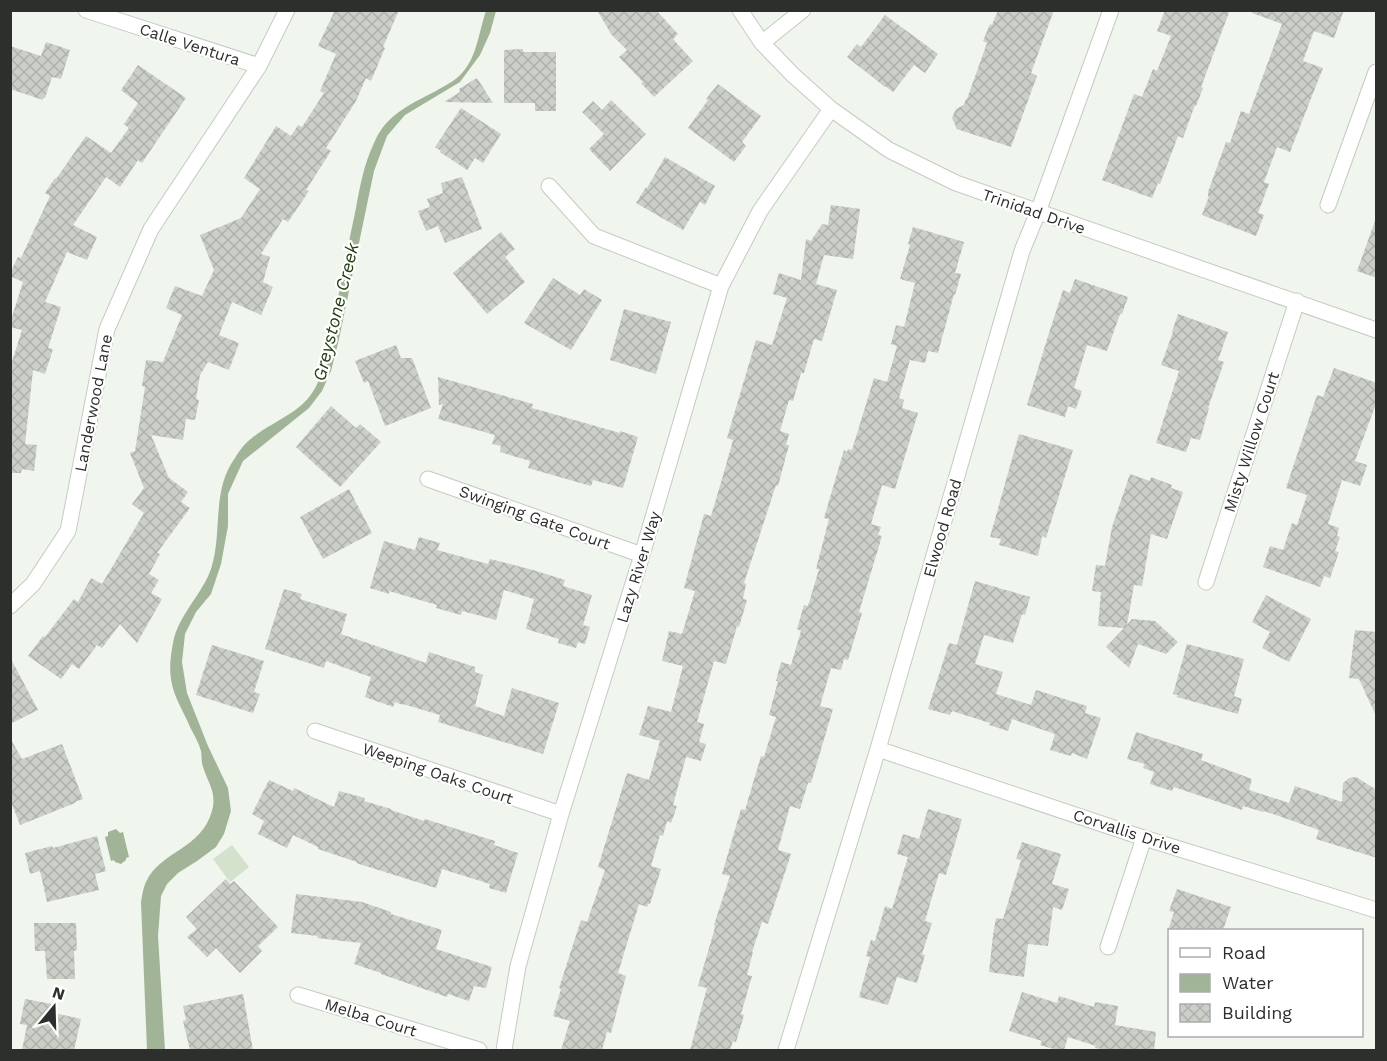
<svg xmlns="http://www.w3.org/2000/svg" width="1387" height="1061" font-family="'Work Sans',sans-serif">
<style>
.green{fill:#d4e1cc}
.water{fill:#a2b498}
.building{fill:url(#building-cross-hatch)}
.lines{fill:none;stroke-linecap:round;stroke-linejoin:round}
.minor-casing{stroke:#c5cac2;stroke-width:17}
.minor{stroke:#fff;stroke-width:15}
.labels{text-anchor:middle;stroke-width:4.5;stroke-linejoin:round;paint-order:stroke}
.street-label{font-size:16px;fill:#2d2f2c;stroke:#fff}
.water-label{font-size:18px;font-style:italic;fill:#274014;stroke:#fff}
</style>
<defs>
<pattern id="building-cross-hatch" width="8" height="8" patternUnits="userSpaceOnUse" patternTransform="scale(1.5)"><rect width="8" height="8" fill="#cacfc7"/><path d="M0 0l8 8M0 8l8-8" fill="none" stroke="#aeb2ab"/></pattern>
</defs>
<rect width="100%" height="100%" fill="#f0f5ed"/>
<!-- green -->
<path class="green" d="M232 845 249 867 230 882 213 859Z"/>
<!-- water -->
<path class="water" d="M486 11H496L490 33 480 55 460 82 405 115 387 136 374 171 339 339 331 371 322 391 309 408 243 461 228 494V526L221 564 211 594 196 612 185 634 182 662 187 693 208 746 228 788 231 811 224 834 216 847 197 861 178 873 167 884 161 896 158 936 165 1050H147L141 902C142 896 143 888 146 882 161 850 201 850 212 811 217 792 208 783 203 767 201 761 202 756 201 751 199 743 194 735 190 727 184 712 173 696 171 679 169 667 171 654 173 643 178 615 202 595 211 569 223 532 211 491 235 458 239 451 245 443 252 438 275 419 305 413 318 382 324 366 327 348 331 331 340 291 347 249 356 208 360 186 364 164 374 143 387 112 413 104 441 88 448 84 456 80 462 73 477 57 479 31 486 11Z
M116 829 120 833 123 832 129 857 126 858V860L121 864 115 862 114 860 111 861 105 837 108 836V832Z"/>
<!-- building -->
<path class="building" d="M335 10H399L383 47 385 48 371 81 366 78 356 101 326 148 331 151 306 190 309 191 288 222 283 219 261 254 270 257 263 282 273 287 261 315 232 302 219 335 239 343 229 370 208 362 200 375 196 399 199 400 195 420 186 419 183 440 151 435 169 478 188 492 181 502 190 508 157 553 160 554 149 574 159 580 151 593 162 599 137 643 120 624 102 648 97 645 79 669 72 664 61 679 28 656 43 636 45 637 74 599 78 602 91 578 102 584 144 513 132 504 144 488 130 453 135 451 145 387 142 386 146 360 163 362 182 315 166 308 175 286 202 296 214 270 200 235 241 218 260 189 244 178 276 126 291 136 298 125 302 127 324 93 320 91 336 54 318 46Z
M597 10H656L678 34 673 39 693 61 654 97 641 83 643 82 619 57 627 50 611 34Z
M998 10H1054L1031 73 1037 76 1011 147 957 129 952 118 956 109 964 105 966 99H967L987 43 983 41 990 24 992 25Z
M1165 10H1230L1201 87 1203 88 1196 106 1195 105 1183 138 1178 136 1160 184 1158 183 1152 198 1102 180 1134 94 1142 97 1153 69 1157 71 1171 36 1157 31Z
M1252 10H1344L1334 38 1314 31 1303 61 1323 68 1290 152 1277 147 1264 182 1269 184 1258 213 1264 215 1256 236 1202 215 1209 196H1208V192L1226 142 1230 143 1241 111 1249 114 1282 24 1252 13Z
M885 15 938 54 925 73 914 65 893 92 885 86V87L847 57 857 44 861 47Z
M46 42 70 50 61 79 52 77 45 98H43V100L10 89V46L41 56Z
M523 49V52H556V111H535V103H504V50Z
M138 65 186 98 142 163 138 160 120 187 106 177 73 225 97 237 87 260 67 252 45 302 61 307 48 348 53 349 45 374 33 370 25 444 37 445 34 471 22 469 21 473H10V368L22 330 10 327V323L23 282 10 276V273L18 257 21 258 50 196 45 193 55 178 56 179 86 136 111 153 129 128 124 124 138 103 121 90Z
M477 78 493 103 444 102 460 92 459 89Z
M718 84 761 116 742 142 746 146 734 162 688 128 708 100 706 99Z
M611 100 646 134 610 171 589 149 604 134 582 112 593 101 602 110Z
M461 108 501 134 483 163 475 158 467 170 440 152 441 151 435 147Z
M665 157 715 186 705 205 700 202 683 230 636 203 646 187 647 188Z
M462 177 482 229 445 243 438 226 426 231 418 211 430 207 427 199 443 193 441 183Z
M831 205 860 209 853 259 824 255 816 284 837 290 822 341 814 339 804 373H801L793 401 789 400 780 431 789 434 786 445H789L778 486 776 485 744 583 746 584 743 599 747 600 739 627 737 626 726 664 714 661 697 722 704 724 699 742 706 744 701 761 686 757 673 805 677 806 671 823 667 821 663 836 660 835 651 866 661 869 650 904H648L647 907 639 904 618 973 626 976 611 1033 607 1032 602 1050H561L570 1021 553 1016 561 989 559 988 581 920 587 922 605 870 598 867 627 773 649 780 660 741 639 735 648 706 671 712 683 666 662 661 669 631 682 634 695 591 684 588 704 514 711 516 724 472 733 440 727 438 756 340 772 345 787 298 773 294 779 273 801 280 806 239 811 241 822 224 828 225Z
M1375 221 1377 222V278L1357 271Z
M913 227 964 242 955 273 961 274 955 295 954 294 938 353 928 351 925 363 910 360 899 398 904 400 902 408 918 413 895 489 882 485 871 524 881 527 878 535 882 536 859 612 862 613 848 660 844 659 841 670 831 668 820 706 833 709 811 783H808L800 809 790 806 778 850 791 854 768 924 762 922 752 952H753L747 975 752 976 741 1014 744 1015 736 1042 733 1041 730 1050H690L707 988 698 986 700 979 714 931 715 926 714 925 730 876 722 874 741 809 745 810 761 756 764 757 776 717 769 715 778 681H776L781 662 791 665 801 631 797 629 804 605 808 606 819 569H816L829 519 824 518 844 450 847 452 848 449 852 450 874 378 887 382 897 346 891 344 896 325 904 327 915 283 900 279 910 245 908 244Z
M501 232 515 249 505 257 525 282 487 314 453 273Z
M553 278 580 295 584 289 602 300 571 350 524 323Z
M1075 279 1128 297 1122 314H1120L1107 351 1087 345 1074 388 1082 391 1076 409 1068 406 1065 417 1027 405 1048 336 1063 290 1070 293Z
M624 309 671 322 656 374 610 360Z
M1178 314 1228 332 1218 360 1224 362 1208 408H1209L1200 440 1191 438 1186 452 1156 443 1179 371 1161 365 1173 332H1172Z
M396 345 401 358H412L431 408 385 426 368 381 364 383 355 361Z
M1334 368 1377 383V401L1355 461 1367 465 1360 486 1342 480 1328 524 1339 528 1337 536 1340 537 1335 551 1339 552 1330 578 1324 576 1320 587 1263 567 1270 546 1283 550 1292 523 1297 525 1307 495 1286 488 1317 395 1323 397Z
M438 377 533 404 532 408 620 433V431L638 437 623 488 593 480 591 486 528 468 530 461 500 452 501 446 492 444 495 435 438 419 443 404 439 405Z
M331 406 356 428 360 424 381 442 340 487 296 447Z
M1019 434 1073 450 1046 538 1042 536 1038 556 999 545 1001 539 990 537Z
M1130 474 1150 481 1151 477 1172 485 1171 488 1183 492 1167 539 1151 534 1142 586 1134 585 1127 625 1132 619 1155 621 1178 642 1166 654 1138 644 1129 668 1106 647 1124 628 1098 626 1101 592 1092 591 1096 565 1105 566 1112 527Z
M349 489 372 533 323 559 300 517Z
M419 537 440 543 437 550 488 564 490 559 533 570 565 580 563 586 592 595 583 625 590 627 585 644 578 642 576 648 558 643 559 639 526 629 534 599 504 590 496 620 462 611 461 615 436 608 437 605 389 591V594L370 588 384 541 415 550Z
M975 581 1030 597 1025 615 1022 614 1013 643 984 635 975 664 1003 672 996 694 1031 705 1036 690 1087 706 1085 713 1101 718 1087 759 1072 753 1071 756 1050 750 1055 734 1012 719 1008 731 989 725 990 723 952 711 950 715 928 709 949 643 957 645Z
M284 589 302 594 300 599 347 614 341 634 426 663 429 652 475 667V672L483 675 475 706 504 716 512 688 559 703 543 754 438 722 440 715 403 704V705L395 702 393 707 365 697 371 677 365 675 326 661 324 668 265 649Z
M1266 595 1311 619 1289 662 1262 648 1270 632 1252 622Z
M1355 630 1377 632V718L1359 679 1349 678Z
M1187 644 1244 659 1234 696 1242 699 1238 714 1177 697 1178 695 1173 694Z
M212 645 264 661 254 692 260 694 253 713 196 695Z
M10 657 38 710 10 724Z
M1136 732 1203 754 1201 760 1252 779 1249 790 1289 803 1295 786 1342 802 1343 783 1349 778 1356 777 1377 790V858L1316 839 1319 830 1264 811 1263 812 1243 806 1242 810 1174 787 1172 791 1150 784 1154 772 1143 768 1145 764 1127 759Z
M10 738 22 759 62 744 83 799 75 802V803L20 825 10 799Z
M269 780 293 791 294 788 334 807 339 791 365 798 364 801 391 809V810L424 821 425 819 495 841 494 845 518 853 506 893 489 888 490 884 442 869 436 888 356 863 357 862 318 849V847L293 835 287 848 258 834 264 821 252 814Z
M928 809 962 819 946 875 939 873 925 921 932 923 922 954 925 955 917 983 897 977 888 1005 859 997 870 957 866 956 871 940 875 941 885 906 892 909 908 857 897 854 903 834 919 839Z
M97 836 106 871 95 874 99 890 47 902 40 871 30 874 25 853 52 846 53 848Z
M1022 842 1061 854 1052 884 1069 889 1062 910 1053 907 1048 946 1028 944 1024 977 989 972 993 935 996 918 1003 919 1021 860 1016 859Z
M226 879 230 884 234 881 278 927 258 946 262 951 240 973 216 948 207 957 187 937 197 929 186 917Z
M1177 889 1231 907 1223 930H1168L1174 912 1169 911Z
M296 894 362 902 391 912V914L442 930 436 949 492 967 486 988 474 986 469 1001 448 994 447 997 381 974V973L354 964 361 943 317 938 318 936 291 933Z
M34 923H76L77 950 74 951 75 979H47L45 951H35Z
M1022 992 1057 1003 1059 996 1094 1007 1095 1002 1118 1006 1115 1025 1156 1032 1154 1050H1111L1095 1048 1096 1046 1068 1037 1064 1050H1057L1040 1045 1042 1041 1009 1031Z
M243 994 253 1050H190L183 1021 186 1020 183 1006Z
M25 999 52 1004 50 1012 81 1019 74 1050H22L27 1025 20 1024Z"/>
<g class="lines">
<!-- minor casing -->
<g class="minor-casing">
<path id="minor" d="M86 10 259 66
M740 10 762 43 793 75 831 109 889 150 956 183 1376 330
M762 43 803 10
M549 186 594 236 721 286
M1328 205 1376 72
M428 479 642 555
M1206 582 1297 301
M10 606 33 584 68 531 107 329 151 229 259 66 287 10
M315 731 561 814
M878 749 1144 838 1376 910
M1108 947 1144 838
M298 995 479 1050
M504 1050 518 966 561 814 642 555 721 286 760 211 831 109
M786 1050 878 749 1022 251 1038 212 1111 10"/>
</g>
<!-- minor -->
<use href="#minor" class="minor"/>
</g>
<g class="labels">
<!-- street labels -->
<g class="street-label">
<text transform="translate(190 44) rotate(18)" y="6">Calle Ventura</text>
<text transform="translate(1034 211) rotate(19)" y="6">Trinidad Drive</text>
<text transform="translate(93 403) rotate(-79)" y="6">Landerwood Lane</text>
<text transform="translate(1251 442) rotate(-72)" y="6">Misty Willow Court</text>
<text transform="translate(535 517) rotate(20)" y="6">Swinging Gate Court</text>
<text transform="translate(942 528) rotate(-74)" y="6">Elwood Road</text>
<text transform="translate(638 567) rotate(-73)" y="6">Lazy River Way</text>
<text transform="translate(438 773) rotate(19)" y="6">Weeping Oaks Court</text>
<text transform="translate(1127 831) rotate(18)" y="6">Corvallis Drive</text>
<text transform="translate(371 1017) rotate(17)" y="6">Melba Court</text>
</g>
<!-- water labels -->
<g class="water-label">
<text transform="translate(336 312) rotate(-76)" y="6">Greystone Creek</text>
</g>
</g>
<!-- border -->
<rect width="1387" height="1061" fill="none" stroke="#2d2f2c" stroke-width="24"/>
<!-- legend -->
<rect x="1168" y="929" width="195" height="108" fill="#ffffff" stroke="#abacab" stroke-width="1.5"/>
<rect x="1180" y="948" width="30" height="9" fill="#ffffff" stroke="#abacab" stroke-width="1.5"/>
<text x="1222" y="959" font-size="18" fill="#2d2f2c">Road</text>
<rect x="1180" y="974" width="30" height="18" fill="#a2b498" stroke="#abacab" stroke-width="1.5"/>
<text x="1222" y="989" font-size="18" fill="#2d2f2c">Water</text>
<rect x="1180" y="1004" width="30" height="18" fill="url(#building-cross-hatch)" stroke="#abacab" stroke-width="1.5"/>
<text x="1222" y="1019" font-size="18" fill="#2d2f2c">Building</text>
<!-- north arrow -->
<g transform="translate(54 1007) rotate(19)" stroke="#ffffff" stroke-width="4.5" paint-order="stroke">
<path d="M0-4.5L10 22L0 15L-10 22Z" fill="#2d2f2c"/>
<text y="-9" font-size="16" font-weight="bold" text-anchor="middle" fill="#2d2f2c">N</text>
</g>
</svg>
